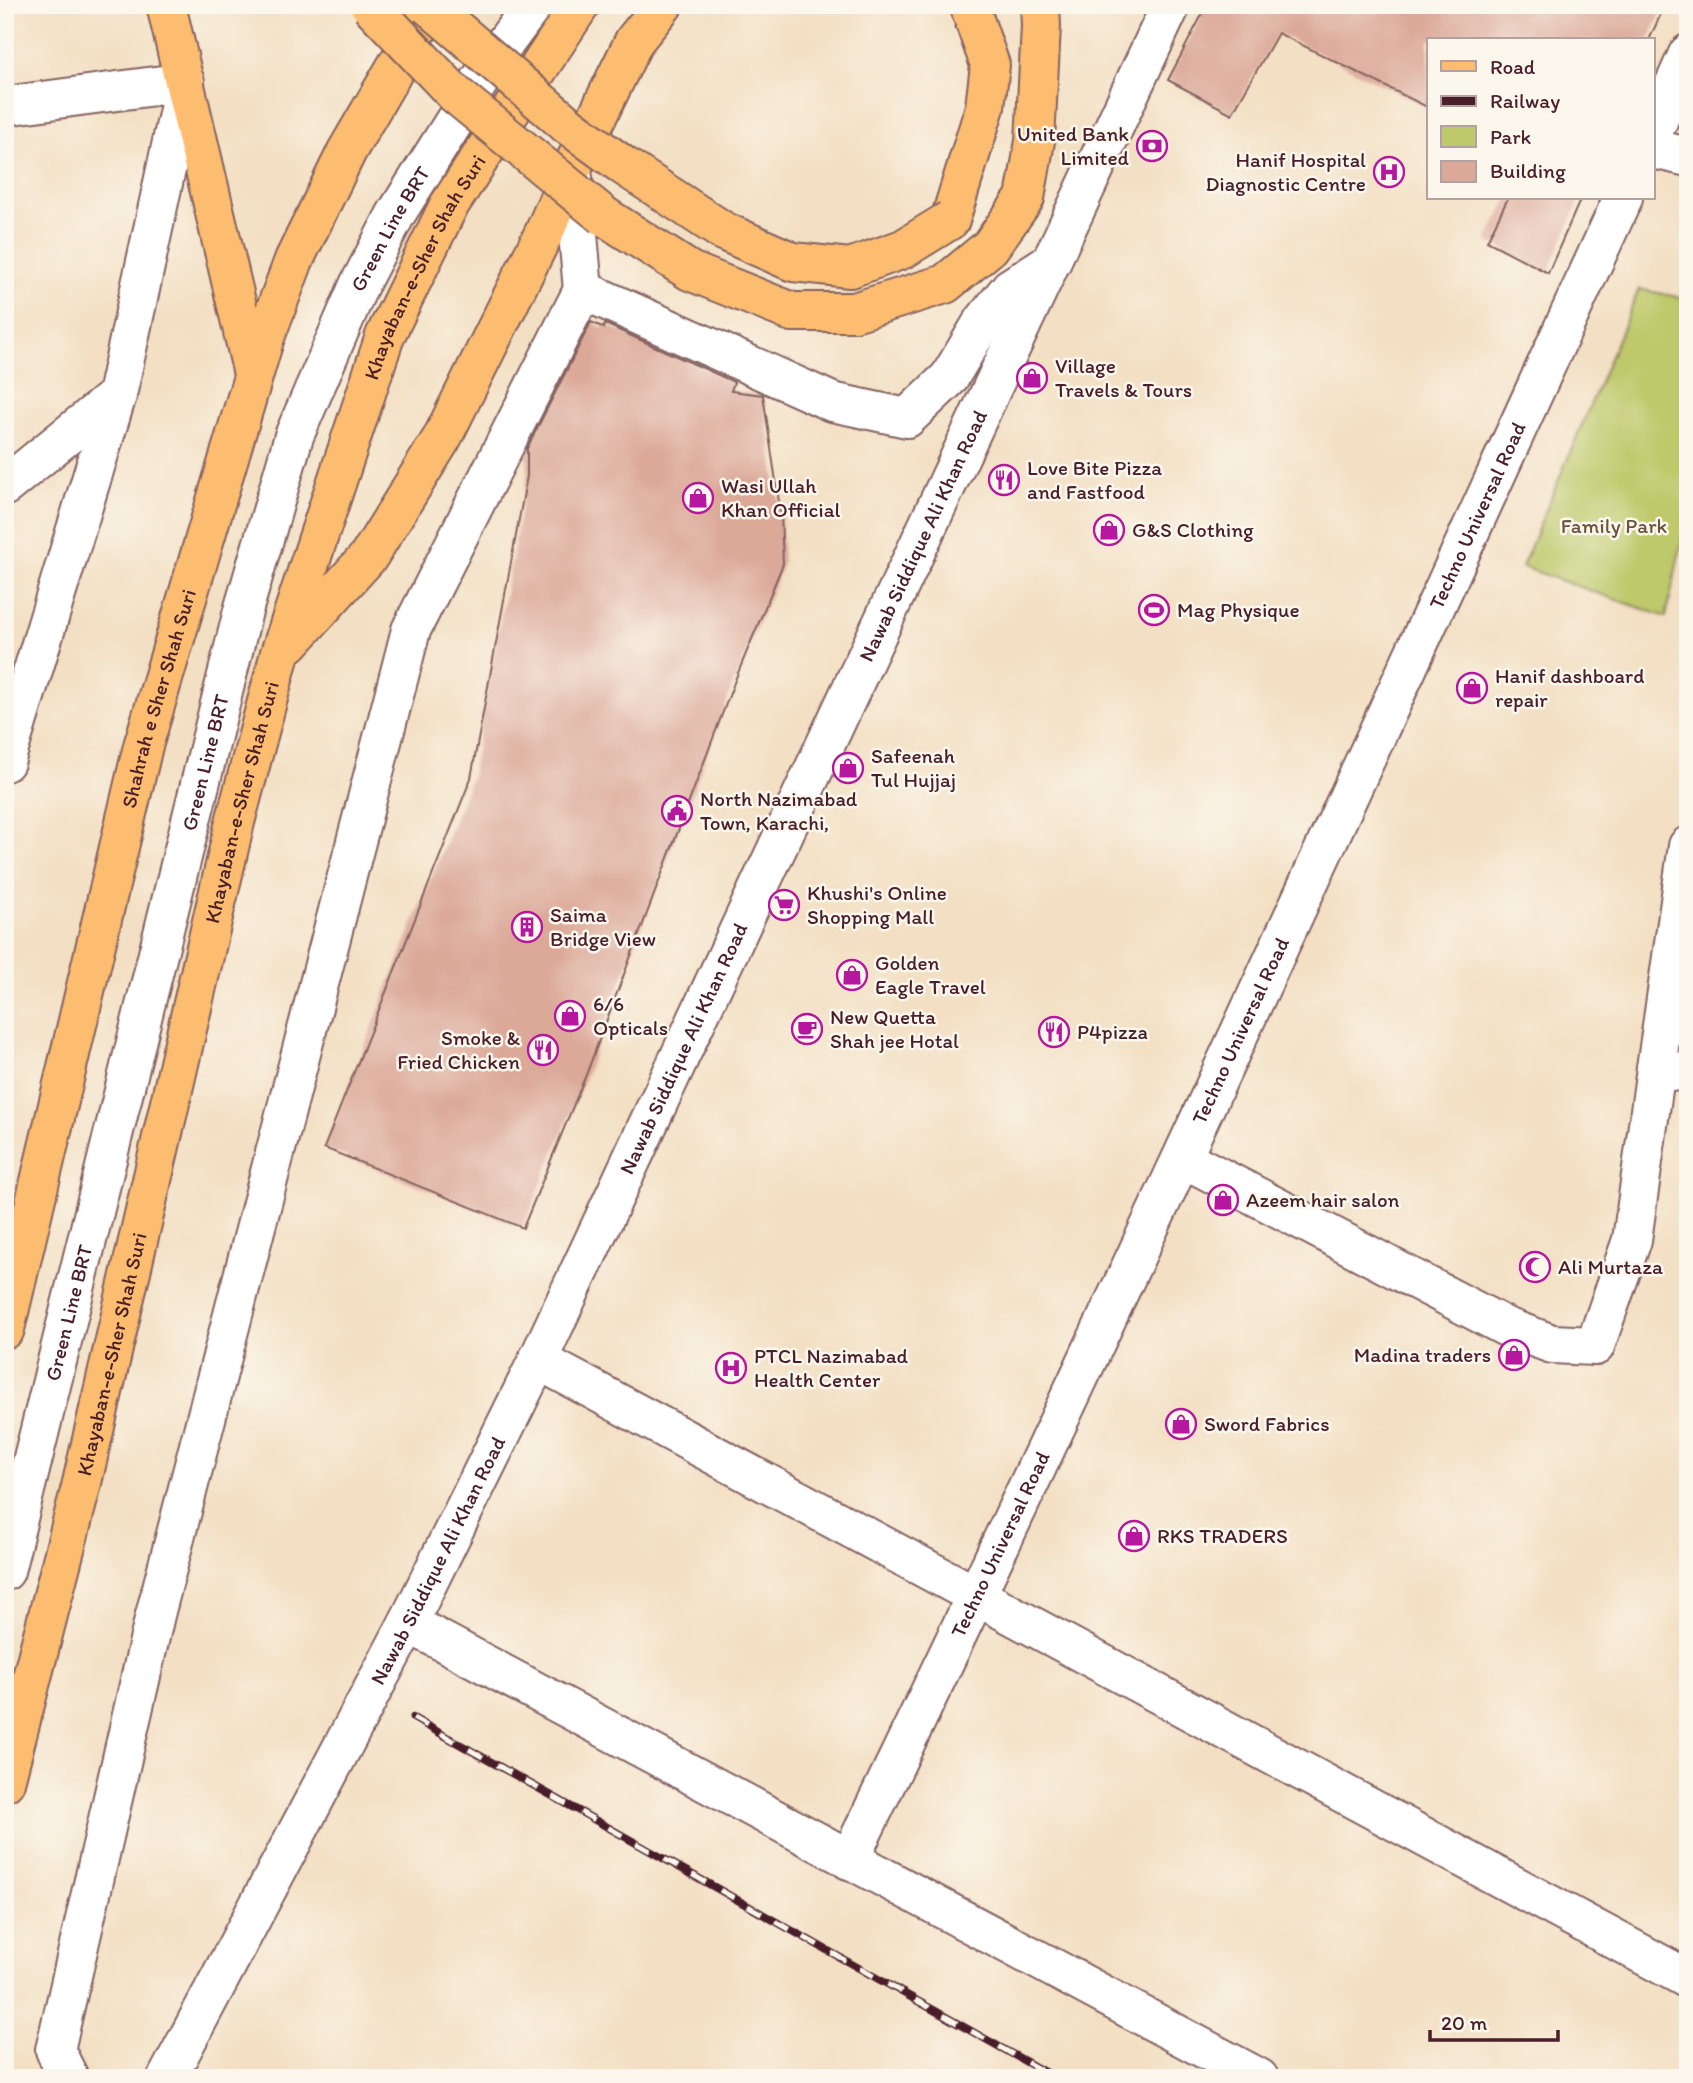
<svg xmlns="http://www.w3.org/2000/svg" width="1693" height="2083" font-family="Itim,sans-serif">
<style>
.green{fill:#bdc96b;stroke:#84744b;stroke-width:2}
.building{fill:#dca999}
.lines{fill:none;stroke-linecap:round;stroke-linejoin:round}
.minor-casing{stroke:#856260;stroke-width:42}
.major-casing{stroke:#856260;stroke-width:42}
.minor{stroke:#fff;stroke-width:38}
.major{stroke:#fcbd6f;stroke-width:38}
.rail-casing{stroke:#4a1f2b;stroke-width:8}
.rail{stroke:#fbf7ec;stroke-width:5;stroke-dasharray:16;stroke-linecap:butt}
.major-bridge-casing{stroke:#856260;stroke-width:42;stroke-linecap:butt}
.major-bridge{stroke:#fcbd6f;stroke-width:38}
.labels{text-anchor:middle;stroke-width:5;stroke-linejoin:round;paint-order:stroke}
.poi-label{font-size:21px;fill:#4a1f2b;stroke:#fbf7ec;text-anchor:start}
.street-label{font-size:21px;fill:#4a1f2b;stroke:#fbf7ec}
.park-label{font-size:21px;fill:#6c523e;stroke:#fbf7ec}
</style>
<rect width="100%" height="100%" fill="#fbf7ec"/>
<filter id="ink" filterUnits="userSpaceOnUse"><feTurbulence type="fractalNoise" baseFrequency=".0143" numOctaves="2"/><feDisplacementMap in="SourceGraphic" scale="14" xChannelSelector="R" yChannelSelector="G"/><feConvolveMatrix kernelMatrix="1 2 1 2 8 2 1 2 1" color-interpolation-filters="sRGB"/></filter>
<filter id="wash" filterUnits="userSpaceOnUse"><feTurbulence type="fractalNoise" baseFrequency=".00686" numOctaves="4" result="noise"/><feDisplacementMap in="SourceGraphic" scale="28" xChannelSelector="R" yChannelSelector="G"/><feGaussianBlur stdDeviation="1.57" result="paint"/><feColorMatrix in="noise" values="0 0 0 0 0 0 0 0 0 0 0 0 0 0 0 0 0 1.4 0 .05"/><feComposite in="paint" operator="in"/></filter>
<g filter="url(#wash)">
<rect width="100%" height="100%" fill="#f3dfc3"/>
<!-- green -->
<path class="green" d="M1639 289 1688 299V512L1666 617 1522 567Z"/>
<g id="blocks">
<!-- building -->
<path class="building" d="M1207 5H1665L1649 40H1429V108L1278 33 1232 114 1168 80Z
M1508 198H1581L1548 273 1487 241Z
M591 322 604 328 605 324 734 382 731 391 763 395 781 515 783 564 735 680 586 1075 523 1228 324 1148 471 778 527 476V448Z"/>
</g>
</g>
<g filter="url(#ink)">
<use href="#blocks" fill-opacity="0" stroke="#856260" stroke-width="2"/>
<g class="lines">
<!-- minor casing -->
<g class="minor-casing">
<g id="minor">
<path d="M5 106 185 82 117 395 5 762"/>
<path d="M1653 132 1688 54"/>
<path d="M1653 149 1688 157"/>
<path d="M572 168 583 290"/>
<path d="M5 486 117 395"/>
<path d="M1656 1068 1688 846"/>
<path d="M1183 1158 1506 1327 1552 1344 1595 1346 1632 1240 1656 1068 1688 1073"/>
<path d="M538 1360 1688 1979"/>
<path id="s1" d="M5 1571 243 611 294 436 359 285 396 214 496 55 533 5"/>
<path d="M408 1623 1259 2078"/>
<path id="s2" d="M849 1860C1116 1310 1368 753 1623 198"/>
<path d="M69 2078 55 2050 155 1615 411 630 583 290 832 402 907 418 949 378 982 323 1010 288 1052 261"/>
<path id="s3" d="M167 2078 408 1623 538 1360 1171 5"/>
</g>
</g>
<!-- major casing -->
<g class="major-casing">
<g id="major">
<path d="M166 5 253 374"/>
<path d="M604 216 690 271 792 312H854L945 284 990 247 1025 198 1035 141 1041 26 1040 5"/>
<path d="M950 220 985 107 990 65 969 5"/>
<path d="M290 643 369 556 442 438 544 233 572 168 634 41 663 5"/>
<path id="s4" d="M5 1329 143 746 264 340 294 260 347 151 432 5"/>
<path id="s5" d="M5 1782 81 1487 235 822 280 653 385 336 448 207 580 5"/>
</g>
</g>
<!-- minor -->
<use href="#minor" class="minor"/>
<!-- major -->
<use href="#major" class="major"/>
<!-- rail casing -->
<g class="rail-casing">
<path id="rail" d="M413 1718 1055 2078"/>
</g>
<!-- rail -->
<use href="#rail" class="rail"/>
<!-- major-bridge casing -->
<g class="major-bridge-casing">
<path id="major-bridge" d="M370 5 455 94 604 216
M428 5 569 126 624 166 723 231 793 262 850 268 903 249 950 220"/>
</g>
<!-- major-bridge -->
<use href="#major-bridge" class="major-bridge"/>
</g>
</g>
<!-- icons -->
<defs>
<g id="bank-ring" transform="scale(1.575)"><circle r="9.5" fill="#fbf7ec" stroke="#b5179e" stroke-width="1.5"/><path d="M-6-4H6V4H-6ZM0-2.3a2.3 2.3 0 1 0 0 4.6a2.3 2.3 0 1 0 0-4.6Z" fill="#b5179e"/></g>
<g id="hospital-ring" transform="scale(1.575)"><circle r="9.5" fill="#fbf7ec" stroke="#b5179e" stroke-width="1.5"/><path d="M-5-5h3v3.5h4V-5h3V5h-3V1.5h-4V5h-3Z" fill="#b5179e"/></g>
<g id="shop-ring" transform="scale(1.575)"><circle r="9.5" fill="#fbf7ec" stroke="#b5179e" stroke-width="1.5"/><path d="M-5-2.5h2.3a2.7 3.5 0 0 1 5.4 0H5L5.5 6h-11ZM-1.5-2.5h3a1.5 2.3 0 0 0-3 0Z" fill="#b5179e"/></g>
<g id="restaurant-ring" transform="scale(1.575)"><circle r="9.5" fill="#fbf7ec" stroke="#b5179e" stroke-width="1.5"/><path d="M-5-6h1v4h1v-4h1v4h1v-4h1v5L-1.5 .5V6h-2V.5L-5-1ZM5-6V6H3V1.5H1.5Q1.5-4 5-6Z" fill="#b5179e"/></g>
<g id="stadium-ring" transform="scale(1.575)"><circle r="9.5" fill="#fbf7ec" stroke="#b5179e" stroke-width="1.5"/><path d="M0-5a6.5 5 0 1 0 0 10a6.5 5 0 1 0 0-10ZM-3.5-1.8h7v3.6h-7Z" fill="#b5179e"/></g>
<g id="civic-ring" transform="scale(1.575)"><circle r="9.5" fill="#fbf7ec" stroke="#b5179e" stroke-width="1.5"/><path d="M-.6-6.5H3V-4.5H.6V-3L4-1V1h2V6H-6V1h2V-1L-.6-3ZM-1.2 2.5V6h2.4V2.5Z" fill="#b5179e"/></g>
<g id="supermarket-ring" transform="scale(1.575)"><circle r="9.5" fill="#fbf7ec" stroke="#b5179e" stroke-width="1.5"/><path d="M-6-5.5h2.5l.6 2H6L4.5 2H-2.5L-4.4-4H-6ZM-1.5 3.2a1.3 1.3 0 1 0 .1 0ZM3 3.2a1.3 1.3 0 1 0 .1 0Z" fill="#b5179e"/></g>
<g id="building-ring" transform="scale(1.575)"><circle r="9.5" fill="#fbf7ec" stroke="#b5179e" stroke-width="1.5"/><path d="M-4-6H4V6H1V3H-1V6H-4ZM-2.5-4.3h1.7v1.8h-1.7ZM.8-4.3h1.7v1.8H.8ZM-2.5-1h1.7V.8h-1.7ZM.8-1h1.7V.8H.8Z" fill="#b5179e"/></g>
<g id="cafe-ring" transform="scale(1.575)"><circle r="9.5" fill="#fbf7ec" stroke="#b5179e" stroke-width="1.5"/><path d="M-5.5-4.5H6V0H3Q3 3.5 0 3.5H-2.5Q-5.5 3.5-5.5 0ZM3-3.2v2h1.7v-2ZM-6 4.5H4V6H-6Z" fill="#b5179e"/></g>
<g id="mosque-ring" transform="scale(1.575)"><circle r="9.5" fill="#fbf7ec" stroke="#b5179e" stroke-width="1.5"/><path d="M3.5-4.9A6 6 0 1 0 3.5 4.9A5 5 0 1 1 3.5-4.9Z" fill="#b5179e"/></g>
</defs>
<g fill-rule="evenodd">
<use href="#bank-ring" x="1152" y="146"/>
<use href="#hospital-ring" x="1389" y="172"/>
<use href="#shop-ring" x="1032" y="378"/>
<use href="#restaurant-ring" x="1004" y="480"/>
<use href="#shop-ring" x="698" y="498"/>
<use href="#shop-ring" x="1109" y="530"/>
<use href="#stadium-ring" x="1154" y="610"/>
<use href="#shop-ring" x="1472" y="688"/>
<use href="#shop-ring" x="848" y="768"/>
<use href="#civic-ring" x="677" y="811"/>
<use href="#supermarket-ring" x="784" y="905"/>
<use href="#building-ring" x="527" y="927"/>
<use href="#shop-ring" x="852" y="975"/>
<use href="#shop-ring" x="570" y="1016"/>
<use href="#cafe-ring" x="807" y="1029"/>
<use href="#restaurant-ring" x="1054" y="1032"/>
<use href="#restaurant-ring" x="543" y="1050"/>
<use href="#shop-ring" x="1223" y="1200"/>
<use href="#mosque-ring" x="1535" y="1267"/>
<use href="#shop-ring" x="1514" y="1355"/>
<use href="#hospital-ring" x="731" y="1368"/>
<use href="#shop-ring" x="1181" y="1424"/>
<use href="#shop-ring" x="1134" y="1536"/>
</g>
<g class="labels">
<!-- poi labels -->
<g class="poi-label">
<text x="1129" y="141" text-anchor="end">United Bank<tspan x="1129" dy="24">Limited</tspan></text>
<text x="1366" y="167" text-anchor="end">Hanif Hospital<tspan x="1366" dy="24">Diagnostic Centre</tspan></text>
<text x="1055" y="373">Village<tspan x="1055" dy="24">Travels &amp; Tours</tspan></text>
<text x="1027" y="475">Love Bite Pizza<tspan x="1027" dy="24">and Fastfood</tspan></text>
<text x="721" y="493">Wasi Ullah<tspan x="721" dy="24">Khan Official</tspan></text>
<text x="1132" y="537">G&amp;S Clothing</text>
<text x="1177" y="617">Mag Physique</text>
<text x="1495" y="683">Hanif dashboard<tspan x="1495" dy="24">repair</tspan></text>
<text x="871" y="763">Safeenah<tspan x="871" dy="24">Tul Hujjaj</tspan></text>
<text x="700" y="806">North Nazimabad<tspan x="700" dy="24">Town, Karachi,</tspan></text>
<text x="807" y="900">Khushi's Online<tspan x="807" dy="24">Shopping Mall</tspan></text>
<text x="550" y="922">Saima<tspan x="550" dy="24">Bridge View</tspan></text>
<text x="875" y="970">Golden<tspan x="875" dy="24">Eagle Travel</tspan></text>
<text x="593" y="1011">6/6<tspan x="593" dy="24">Opticals</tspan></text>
<text x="830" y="1024">New Quetta<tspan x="830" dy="24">Shah jee Hotal</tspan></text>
<text x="1077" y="1039">P4pizza</text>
<text x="520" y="1045" text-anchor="end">Smoke &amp;<tspan x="520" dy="24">Fried Chicken</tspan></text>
<text x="1246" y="1207">Azeem hair salon</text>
<text x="1558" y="1274">Ali Murtaza</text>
<text x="1491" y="1362" text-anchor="end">Madina traders</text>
<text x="754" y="1363">PTCL Nazimabad<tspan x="754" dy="24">Health Center</tspan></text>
<text x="1204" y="1431">Sword Fabrics</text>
<text x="1157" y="1543">RKS TRADERS</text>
</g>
<!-- street labels -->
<g class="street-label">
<text dy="7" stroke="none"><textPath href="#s1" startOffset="1400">Green Line BRT</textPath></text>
<text dy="7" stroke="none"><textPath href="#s5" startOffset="1575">Khayaban-e-Sher Shah Suri</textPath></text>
<text dy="7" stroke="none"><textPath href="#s2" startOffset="1484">Techno Universal Road</textPath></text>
<text dy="7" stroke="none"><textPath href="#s3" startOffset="1718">Nawab Siddique Ali Khan Road</textPath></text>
<text dy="7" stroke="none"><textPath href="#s4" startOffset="649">Shahrah e Sher Shah Suri</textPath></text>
<text dy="7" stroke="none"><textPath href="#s1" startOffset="833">Green Line BRT</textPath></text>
<text dy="7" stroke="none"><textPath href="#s5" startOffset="1008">Khayaban-e-Sher Shah Suri</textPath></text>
<text dy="7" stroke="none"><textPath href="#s2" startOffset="917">Techno Universal Road</textPath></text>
<text dy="7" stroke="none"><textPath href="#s3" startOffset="1152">Nawab Siddique Ali Khan Road</textPath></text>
<text dy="7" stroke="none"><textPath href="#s1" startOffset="266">Green Line BRT</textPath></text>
<text dy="7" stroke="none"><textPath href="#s5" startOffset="441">Khayaban-e-Sher Shah Suri</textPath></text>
<text dy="7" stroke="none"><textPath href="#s2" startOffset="350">Techno Universal Road</textPath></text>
<text dy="7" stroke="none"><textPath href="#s3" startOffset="584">Nawab Siddique Ali Khan Road</textPath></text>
</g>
<!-- park labels -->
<g class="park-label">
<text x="1614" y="533">Family Park</text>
</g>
</g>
<!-- margin -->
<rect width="1693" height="2083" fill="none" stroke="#fbf7ec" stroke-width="28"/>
<!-- legend -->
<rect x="1427" y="38" width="228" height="161" fill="#fbf7ec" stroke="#b4a19f" stroke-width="2"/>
<rect x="1441" y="61" width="35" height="10" fill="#fcbd6f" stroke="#b4a19f" stroke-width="2"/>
<text x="1490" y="74" font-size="21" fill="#4a1f2b">Road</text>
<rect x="1441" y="96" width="35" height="10" fill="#4a1f2b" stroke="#b4a19f" stroke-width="2"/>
<text x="1490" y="108" font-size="21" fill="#4a1f2b">Railway</text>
<rect x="1441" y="126" width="35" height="21" fill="#bdc96b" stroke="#b4a19f" stroke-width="2"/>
<text x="1490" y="144" font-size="21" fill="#4a1f2b">Park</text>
<rect x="1441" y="161" width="35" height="21" fill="#dca999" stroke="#b4a19f" stroke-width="2"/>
<text x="1490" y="178" font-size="21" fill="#4a1f2b">Building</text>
<!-- scale -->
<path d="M1430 2030v10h128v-10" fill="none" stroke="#4a1f2b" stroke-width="3.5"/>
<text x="1441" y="2030" font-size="21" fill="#4a1f2b" stroke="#fbf7ec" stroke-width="5" paint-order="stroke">20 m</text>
</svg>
